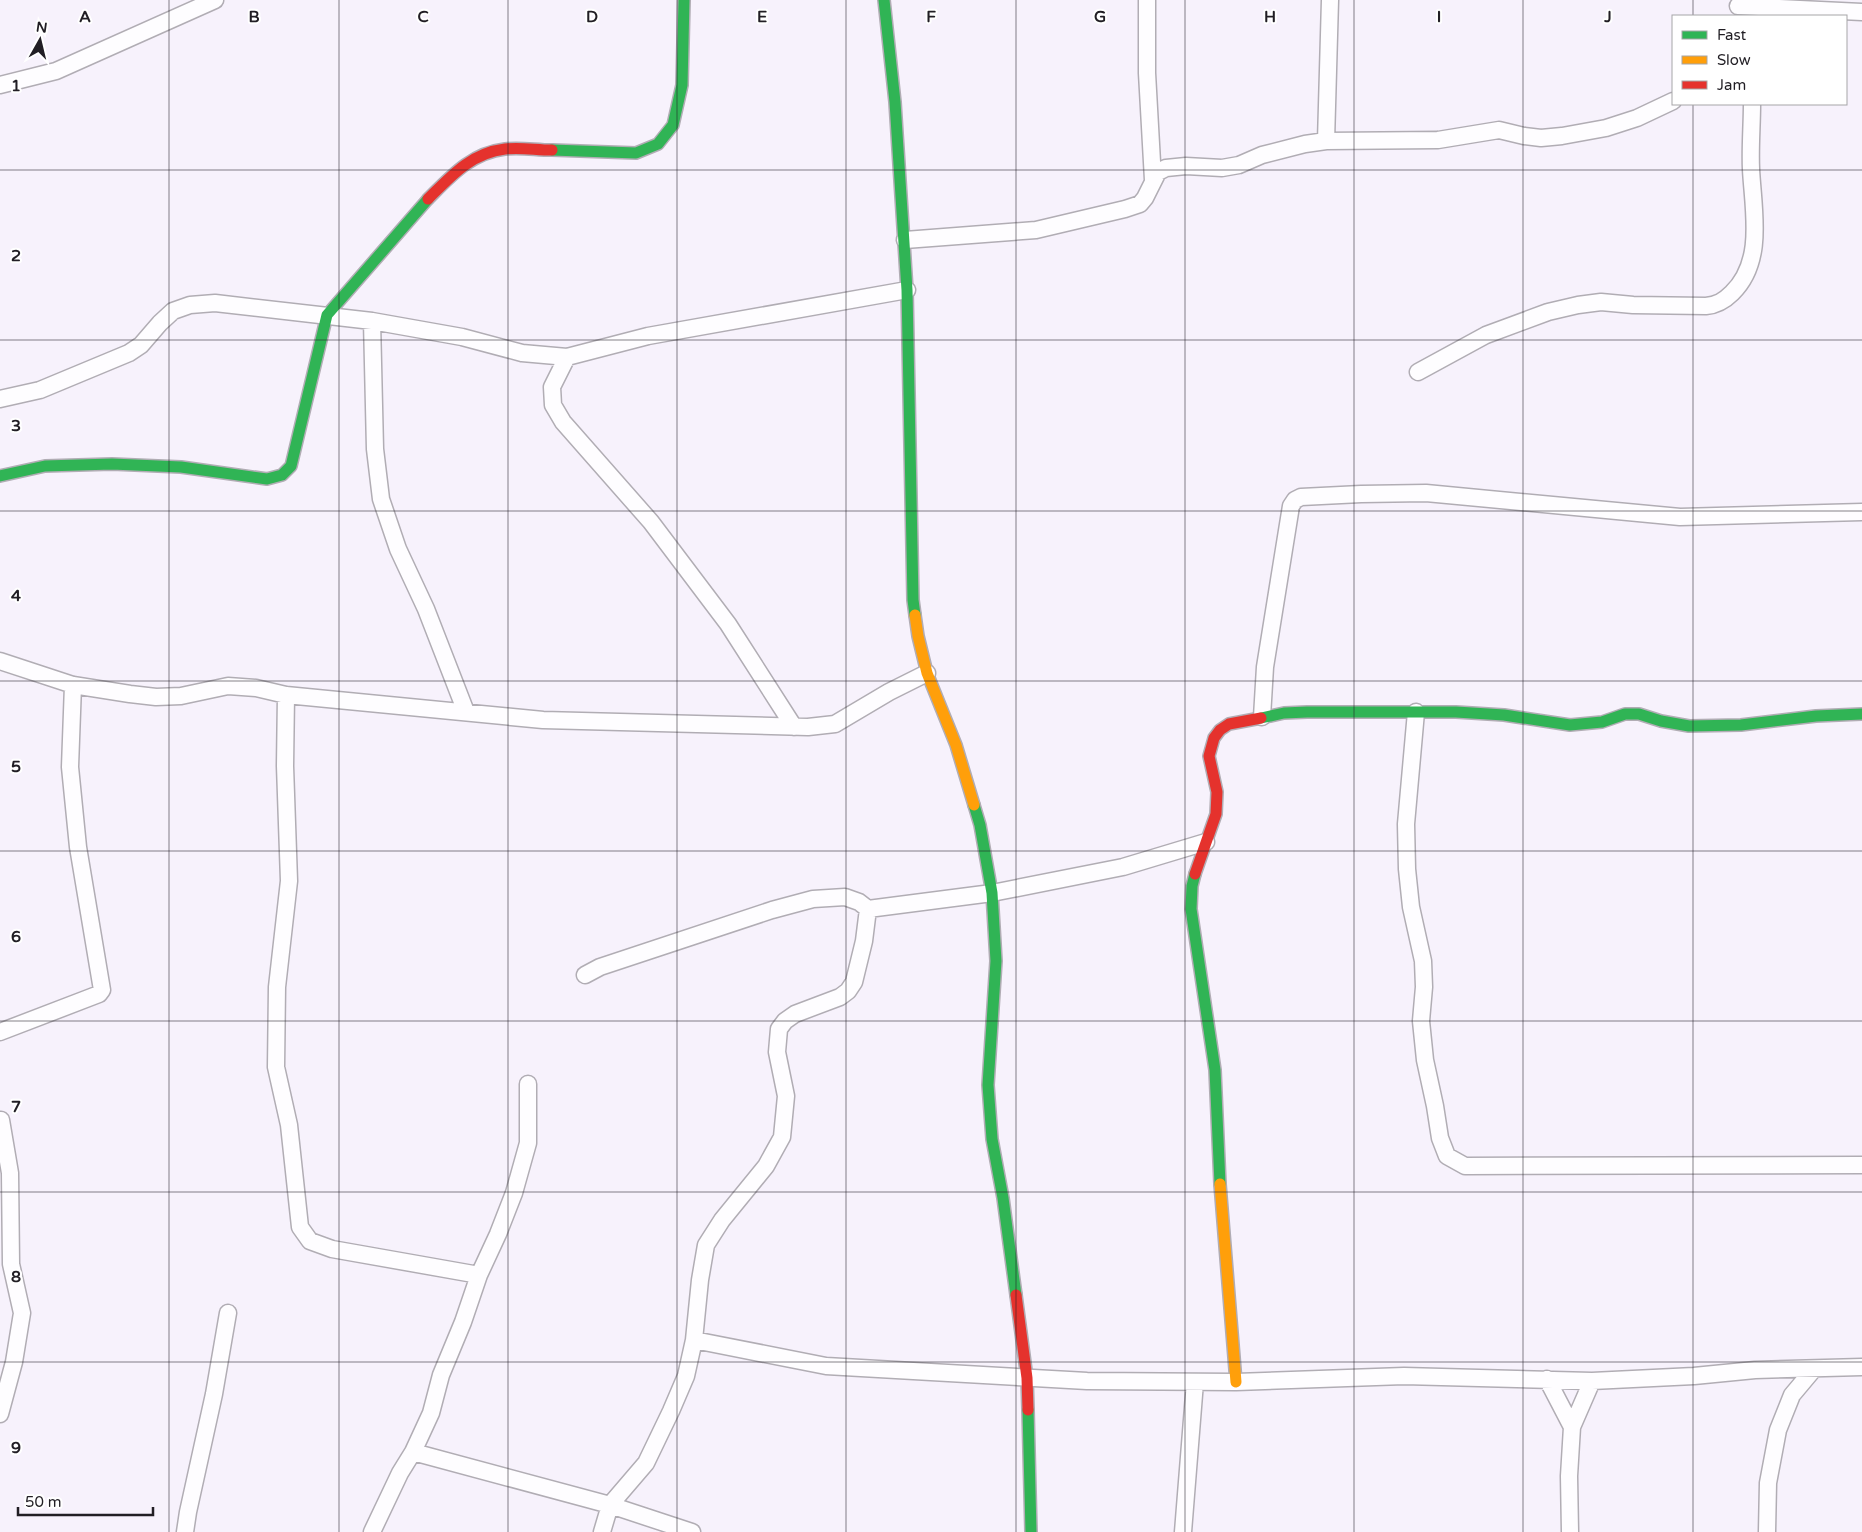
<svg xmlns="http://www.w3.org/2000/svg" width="1862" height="1532" font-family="'Varela Round',sans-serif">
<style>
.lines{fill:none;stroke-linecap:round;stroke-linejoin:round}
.street-casing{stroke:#b1adb4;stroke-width:19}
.fast-casing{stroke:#b1adb4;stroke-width:14}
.slow-casing{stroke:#b1adb4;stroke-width:14}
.jam-casing{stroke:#b1adb4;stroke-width:14}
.street{stroke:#fefdff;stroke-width:16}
.fast{stroke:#30b455;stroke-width:11}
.slow{stroke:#ff9f0a;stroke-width:11}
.jam{stroke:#e5322d;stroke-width:11}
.grid{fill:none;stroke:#211e24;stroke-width:1;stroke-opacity:0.55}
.grid-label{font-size:16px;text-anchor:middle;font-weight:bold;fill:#211e24;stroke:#fff;stroke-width:4;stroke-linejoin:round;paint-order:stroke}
</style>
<rect width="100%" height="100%" fill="#f7f2fc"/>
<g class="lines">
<!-- street casing -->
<g class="street-casing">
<path id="street" d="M1147 0V73L1153 180
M1738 6 1862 12
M0 85 56 71 215 0
M1326 141 1330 0
M905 240 1036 230 1125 209 1140 204 1145 198 1158 172 1166 168 1186 166 1222 168 1239 165 1262 155 1305 144 1326 141 1438 140 1499 130 1524 136 1541 138 1562 136 1606 128 1637 118 1673 101
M372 321 375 449 381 499 398 549 426 609 466 712
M567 357 552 387 553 405 563 422 651 522 728 624 794 727
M1418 372 1486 335 1548 312 1578 305 1601 302 1633 305 1706 306C1717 305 1724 301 1732 293 1765 261 1753 210 1751 169 1750 147 1752 125 1752 104
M0 399 40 390 129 353 141 345 160 323 173 311 190 305 215 303 372 321 462 337 522 353 567 357 648 336 907 290
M0 661 73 685 130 694 156 697 181 696 228 686 256 688 286 695 543 720 808 727 835 724 889 692 927 673
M286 695 285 766 289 881 277 987 276 1067 289 1125 300 1227 310 1241 332 1249 479 1275
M1416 712 1406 824 1407 869 1411 907 1423 961 1424 987 1421 1021 1425 1060 1435 1106 1440 1138 1447 1156 1465 1166 1862 1165
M1262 717 1265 667 1291 506 1295 500 1301 497 1361 494 1426 493 1680 517 1862 512
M585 975 600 967 772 910 813 899 845 897 859 902 868 909 992 893 1123 867 1206 842
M0 1032 99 994 102 990 78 847 70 767 73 685
M528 1084V1143L514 1193 498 1234 479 1275 463 1322 441 1375 431 1413 413 1452 610 1505 692 1532
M694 1340 826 1366 1087 1381 1236 1382 1404 1376 1592 1381 1694 1376 1755 1370 1862 1367
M1547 1379 1572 1427
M0 1414 14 1362 22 1313 11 1264 10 1173 1 1120
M185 1532 188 1512 214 1394 228 1313
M372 1532 400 1473 413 1452
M602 1532 610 1505 646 1463 671 1411 686 1376 694 1340 700 1280 706 1245 722 1220 766 1166 782 1137 786 1096 777 1052 779 1029 785 1021 795 1014 840 997 848 991 854 982 864 941 868 909
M1183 1532 1195 1382
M1570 1532 1569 1476 1572 1427 1592 1381
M1767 1532 1768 1483 1778 1430 1792 1395 1813 1370"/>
</g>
<!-- fast casing -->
<g class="fast-casing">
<path id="fast" d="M884 0 895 102 907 290 913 600 915 615
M552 150 636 153 658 144 673 125 682 85 684 0
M0 476 45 466 112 464 181 467 267 479 282 475 291 466 327 315 428 199
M1261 718 1284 713 1307 712H1456L1504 715 1570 725 1602 722 1625 714H1639L1661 721 1689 726 1741 725 1816 716 1862 714
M974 805 980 825 992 893 996 961 988 1085 992 1139 1003 1198 1016 1295
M1195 874 1192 886 1191 909 1215 1070 1220 1184
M1028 1410 1031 1532"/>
</g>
<!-- slow casing -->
<g class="slow-casing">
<path id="slow" d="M915 615 918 636 927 673 956 745 974 805
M1220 1184 1236 1382"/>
</g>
<!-- jam casing -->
<g class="jam-casing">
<path id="jam" d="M428 199C451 176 471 153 505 149 520 147 536 150 552 150
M1195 874 1216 814 1217 792 1209 756 1214 738 1220 730 1229 724 1261 718
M1016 1295 1027 1378 1028 1410"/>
</g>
<!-- street -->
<use href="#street" class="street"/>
<!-- fast -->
<use href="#fast" class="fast"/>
<!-- slow -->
<use href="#slow" class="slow"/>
<!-- jam -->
<use href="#jam" class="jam"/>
</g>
<!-- grid -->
<path class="grid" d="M169 0V1532M339 0V1532M508 0V1532M677 0V1532M846 0V1532M1016 0V1532M1185 0V1532M1354 0V1532M1523 0V1532M1693 0V16M1693 104V1532M0 170H1862M0 340H1862M0 511H1862M0 681H1862M0 851H1862M0 1021H1862M0 1192H1862M0 1362H1862"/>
<g class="grid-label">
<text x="85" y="22">A</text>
<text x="254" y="22">B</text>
<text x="423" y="22">C</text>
<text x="592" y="22">D</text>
<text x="762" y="22">E</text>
<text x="931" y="22">F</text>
<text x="1100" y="22">G</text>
<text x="1270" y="22">H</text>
<text x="1439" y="22">I</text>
<text x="1608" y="22">J</text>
<text x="16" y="91">1</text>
<text x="16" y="261">2</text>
<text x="16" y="431">3</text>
<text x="16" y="601">4</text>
<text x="16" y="772">5</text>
<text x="16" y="942">6</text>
<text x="16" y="1112">7</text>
<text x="16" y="1282">8</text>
<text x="16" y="1453">9</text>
</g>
<!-- legend -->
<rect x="1672" y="15" width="175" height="90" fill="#ffffff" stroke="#a6a5a7"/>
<rect x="1682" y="31" width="25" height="8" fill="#30b455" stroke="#a6a5a7"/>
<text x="1717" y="40" font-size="15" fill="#211e24">Fast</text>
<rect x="1682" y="56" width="25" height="8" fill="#ff9f0a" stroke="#a6a5a7"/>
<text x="1717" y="65" font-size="15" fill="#211e24">Slow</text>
<rect x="1682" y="81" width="25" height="8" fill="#e5322d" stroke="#a6a5a7"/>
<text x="1717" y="90" font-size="15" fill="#211e24">Jam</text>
<!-- north arrow -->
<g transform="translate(40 40) rotate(8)" stroke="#ffffff" stroke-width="4" paint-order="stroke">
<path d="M0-4L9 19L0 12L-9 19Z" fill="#211e24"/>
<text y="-8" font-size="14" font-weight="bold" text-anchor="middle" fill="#211e24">N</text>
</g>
<!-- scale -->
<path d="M18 1507v8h135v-8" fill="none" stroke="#211e24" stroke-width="2.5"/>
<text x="25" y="1507" font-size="15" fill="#211e24" stroke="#ffffff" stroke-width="4" paint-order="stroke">50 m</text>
</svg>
